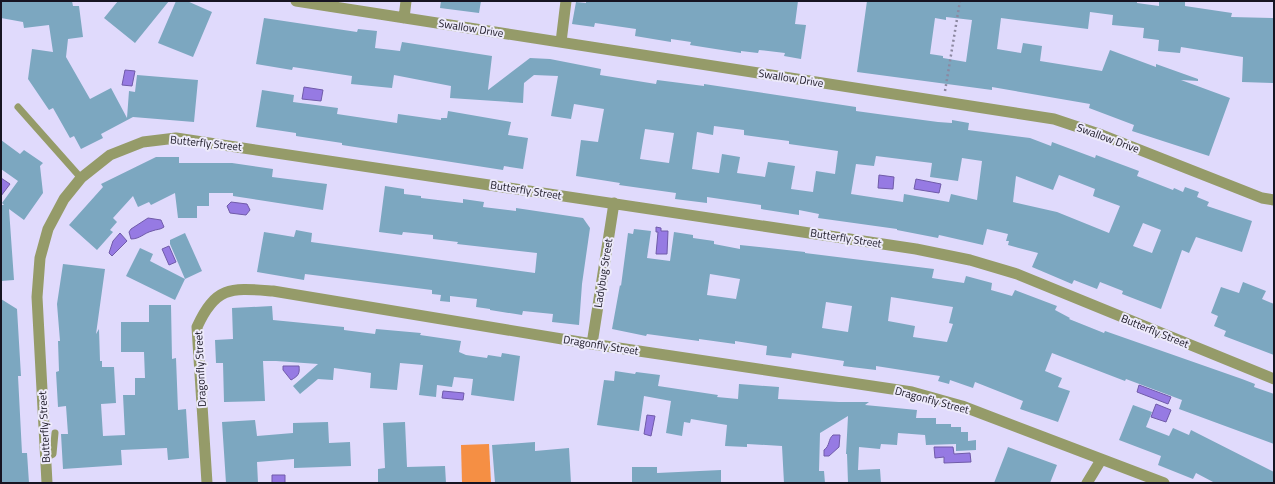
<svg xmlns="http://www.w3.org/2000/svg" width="1275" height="484" font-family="'Titillium Web',sans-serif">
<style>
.green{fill:#f58f44}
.water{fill:#967ae3;stroke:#705ba9}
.building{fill:#7ca7c0;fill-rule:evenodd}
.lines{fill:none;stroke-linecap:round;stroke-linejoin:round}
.path{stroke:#8c88a1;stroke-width:2.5;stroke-dasharray:2 3;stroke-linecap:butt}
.service{stroke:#959b69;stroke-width:7}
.minor{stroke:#959b69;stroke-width:11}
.labels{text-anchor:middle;stroke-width:4;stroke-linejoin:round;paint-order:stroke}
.street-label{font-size:11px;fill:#171422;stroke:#edeafb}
</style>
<rect width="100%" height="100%" fill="#e0dafc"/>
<!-- green -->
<path class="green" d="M489 444 491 483H462L461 445Z"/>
<!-- water -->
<path class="water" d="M125 70 135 71 132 86 122 85Z
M304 87 323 90 321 101 302 99Z
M879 175 894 177 893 189 878 188Z
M1 178 10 184 1 196Z
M916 179 941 184 939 193 914 189Z
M231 202 247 204 250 210 246 215 230 213 227 206Z
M148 218 161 220 164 227C160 230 157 229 152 231 144 233 140 239 131 239L129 232 131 229Z
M656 227 661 228V231H668L667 254H656L658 232H656Z
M120 233 127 241 112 256 109 253 113 241Z
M169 246 176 262 169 265 162 249Z
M283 366H299C300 374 298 376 291 380L283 370Z
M1139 385 1171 397 1168 404 1137 392Z
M443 391 464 393 463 400 442 398Z
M1156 404 1171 410 1166 422 1151 417Z
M647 415 655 416 651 436 644 434Z
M833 435H840L839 447 829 456H824V450C830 446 828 439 833 435Z
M934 447H953L954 454 970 453 971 462 944 463V457L935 458Z
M272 475H285V483H272Z"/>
<!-- building -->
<path class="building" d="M1 1H72L73 6H79L83 37 68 39 66 57 90 99 111 88 127 118 129 91 135 92 137 75 198 80 194 122 133 117 101 134 103 138 81 149 74 136 70 138 53 108 49 110 28 79 32 49 53 52 49 25 24 28 23 22 1 18Z
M118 1H169L135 43 104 18Z
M176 1H187L212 12 193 57 158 43Z
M441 1H481L479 13 440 8Z
M586 1H798L795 24 806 25 801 59 784 56 785 53 759 50 758 53 741 51V53L690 45 691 42 671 39V42L635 36 636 29 595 23 594 27 572 24 576 2 586 3Z
M867 1H1137V3L1159 6V1H1185V6L1232 13 1231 17 1274 18V83L1242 82 1243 57 1181 47 1180 53 1158 51 1159 40 1143 38 1144 28 1112 25 1113 15 1090 12 1088 29 1001 18 997 49 1021 53 1023 43 1042 46 1040 61 1102 71 1110 50 1156 67V64L1198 79V81L1181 80 1230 98 1209 156 1132 131 1134 125 1089 108 1090 104 992 87V90L857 72ZM946 17 972 20 966 62 943 58V56L930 54 935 18 946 20Z
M264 18 357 32 358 29 377 31 375 48 400 51 402 42 492 56 488 90 530 58 550 59 601 69 600 75 656 84 657 80 704 86V84L856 107V111L885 115 938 122 952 123V120L969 123 968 130 1030 138 1051 146 1052 142 1095 158 1096 155 1139 171 1137 176 1173 190 1174 188 1183 192 1185 187 1199 192 1197 197 1209 202 1207 206 1252 221 1242 252 1196 237 1189 253 1182 250 1161 309 1122 294 1123 291 1100 282 1097 289 1074 280 1072 284 1032 267 1038 253 1008 245 1009 241H1006L1008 234 987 229 983 245 939 235 938 238 897 230V229L818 218 819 214 799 210V215L761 209V205L707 197V203L675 199 676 193 619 185 620 183 576 176 581 140 598 142 604 109 574 104 571 119 551 116 558 76 534 75 524 83 523 103 450 98 451 86 394 75 392 88 351 84 352 76 293 67 292 70 256 64ZM714 126 744 130V135L789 141V144L838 151 835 174 816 171 813 192 791 189 795 166 768 162 765 177 737 173 740 157 722 154 719 173 692 169 697 132 713 135ZM645 129 674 133 669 163 640 159ZM876 156 932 163 930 177 958 181 962 158 982 161 977 200 951 194 949 202 904 194 903 202 851 194 856 164 874 166ZM1059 175 1095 189 1093 196 1120 206 1109 233 1057 212 1013 202 1016 176 1053 190ZM1143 223 1161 230 1152 253 1133 246Z
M262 90 294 95 293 102 338 108 337 114 397 123 398 114 441 120V118H447L448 111 511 122 508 135 528 138 523 169 504 166 503 170 342 145V143L296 136V133L256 127Z
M1 140 20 154 24 150 43 163 40 166 43 193 24 220 9 209 14 280 1 281V205H4L2 203 18 181 1 169Z
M156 157H179V163H232L273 169 272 177 327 184 323 210 233 196V193H209V206H197V218H178L175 193 151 205 149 202 138 207 133 196 113 218 117 222 110 230 113 232 97 250 69 225 103 187 101 184Z
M385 186 404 189V194L421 196V198L463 203V199L484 202 483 207 516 211V208L583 218 590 228 582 284 579 325 552 322 553 314 523 311 522 315 490 310V309L476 307 477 299 450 296V302L440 301 441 295 432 294V290L305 274 304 280 257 272 264 232 294 237 296 230 312 233 311 242 535 273 537 253 457 244 458 242 433 239V235L403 232 402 235 379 232Z
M634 229 651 231 647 258 670 261 674 232 693 235V238L714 241V244L740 249V245L805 252V253L934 269 932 278 964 283 966 276 992 283 991 290 1012 296 1015 290 1057 306 1055 310 1070 318 1069 319 1104 333 1105 331 1242 379 1255 384 1254 387 1274 394V444L1179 409 1182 400 1126 379 1125 381 1052 353 1045 371 1062 378 1058 387 1070 391 1058 422 1020 409 1023 401 975 382 973 388 950 380 949 384 938 381 940 376 876 366V370L843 366 844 361 792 353 791 358 766 355 767 346 735 341V344L699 339V341L647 334 646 336 612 329 620 285 621 286 628 233 633 234ZM710 274 740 279 736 299 707 295ZM891 297 953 307 949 323 953 324 947 342 913 337 915 326 888 321ZM826 302 852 306 848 332 822 328Z
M185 233 202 271 185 279 175 300 126 276 140 248 153 254 150 261 185 279 170 244V240Z
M63 264 105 269 96 334 99 329 100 361H102V367H114L116 403 101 404 103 436 125 435 123 395H135V378H145L144 352H121V322H149V305H171L172 359 176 358 178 410 186 409 189 458 168 460 167 448 121 450 122 465 63 469 61 434H68L66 406 58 407 56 372 59 371 58 341H60L57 304Z
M1243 282 1266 291 1262 299 1274 304V355L1224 336 1226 331 1214 326 1218 316 1211 313 1221 287 1239 293Z
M1 299 17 309 21 376H18L22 453H27L29 483H1Z
M272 306 273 320 344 327V330L375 334 376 329 421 333 420 335 461 341 459 352 466 355 487 358 488 355 501 357 502 353 520 356 514 401 471 395 473 379 454 377 452 387 437 385 436 397 419 395 423 365 400 363 397 390 370 388 371 373 334 368 333 380 318 379 300 394 293 386 318 364 276 361H263L265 401 224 402 223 363H216L215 340 233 339 232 308Z
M615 371 635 374 636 372 660 375 658 386 718 395 717 397 738 399 739 384 779 387 778 399 839 402H869L865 405 917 410 916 418H936V424H951V427H961V432H968V441L976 440V450L956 451V444L926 445 925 435 898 433 897 445 881 444 880 449 859 447 858 470 880 469 881 483H848L847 454H846L848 416 820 433 819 471H824L825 483H784L782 446 747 444V447L725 446 727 425 691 419 690 423 684 422 682 436 666 433 671 401 644 396 639 431 597 425 604 380 614 381Z
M1133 405 1152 412 1146 427 1169 436 1173 428 1189 435 1191 430 1274 472V483H1215L1196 473 1193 479 1158 465 1161 456 1119 440Z
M255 420 257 436 293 433V423L328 422 329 443 350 442 351 466 294 468V459L257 462 258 483H226L222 422Z
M405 422 407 467 445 466 446 483H378V469L385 468 383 423Z
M535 442V451L569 448 571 483H495L492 445Z
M1008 447 1057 465 1050 483H994Z
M632 467H657V473L721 470V483H632Z"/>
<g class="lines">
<!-- path -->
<path class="path" d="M945 91 960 1"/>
<!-- service -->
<path class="service" d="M18 107 81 178
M45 458 53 454 55 433"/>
<!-- minor -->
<path class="minor" d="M296 1 1054 119 1102 135 1262 198 1274 200
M404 18 406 1
M561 42 566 1
M592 344 614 203
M47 483 37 297 40 258 48 229 64 199 81 178 110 155 143 142 176 138 916 249 970 260 1017 274 1274 379
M207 483 197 327C216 285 232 288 273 291L592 344 912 392 962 406 1164 483
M1087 483 1101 460"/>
</g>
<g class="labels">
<!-- street labels -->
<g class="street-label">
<text transform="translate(471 28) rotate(9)" y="4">Swallow Drive</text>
<text transform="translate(791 78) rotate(9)" y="4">Swallow Drive</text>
<text transform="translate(1108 138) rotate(20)" y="4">Swallow Drive</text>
<text transform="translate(206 143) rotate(6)" y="4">Butterfly Street</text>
<text transform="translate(526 190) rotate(9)" y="4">Butterfly Street</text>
<text transform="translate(846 238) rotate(9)" y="4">Butterfly Street</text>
<text transform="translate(603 273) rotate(-81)" y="4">Ladybug Street</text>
<text transform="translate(1155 331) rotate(22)" y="4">Butterfly Street</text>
<text transform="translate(601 345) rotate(9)" y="4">Dragonfly Street</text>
<text transform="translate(200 369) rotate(-93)" y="4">Dragonfly Street</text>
<text transform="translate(932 400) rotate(15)" y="4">Dragonfly Street</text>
<text transform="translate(44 427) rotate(-93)" y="4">Butterfly Street</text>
</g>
</g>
<!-- border -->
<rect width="1275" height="484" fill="none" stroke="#171422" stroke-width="4"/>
</svg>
